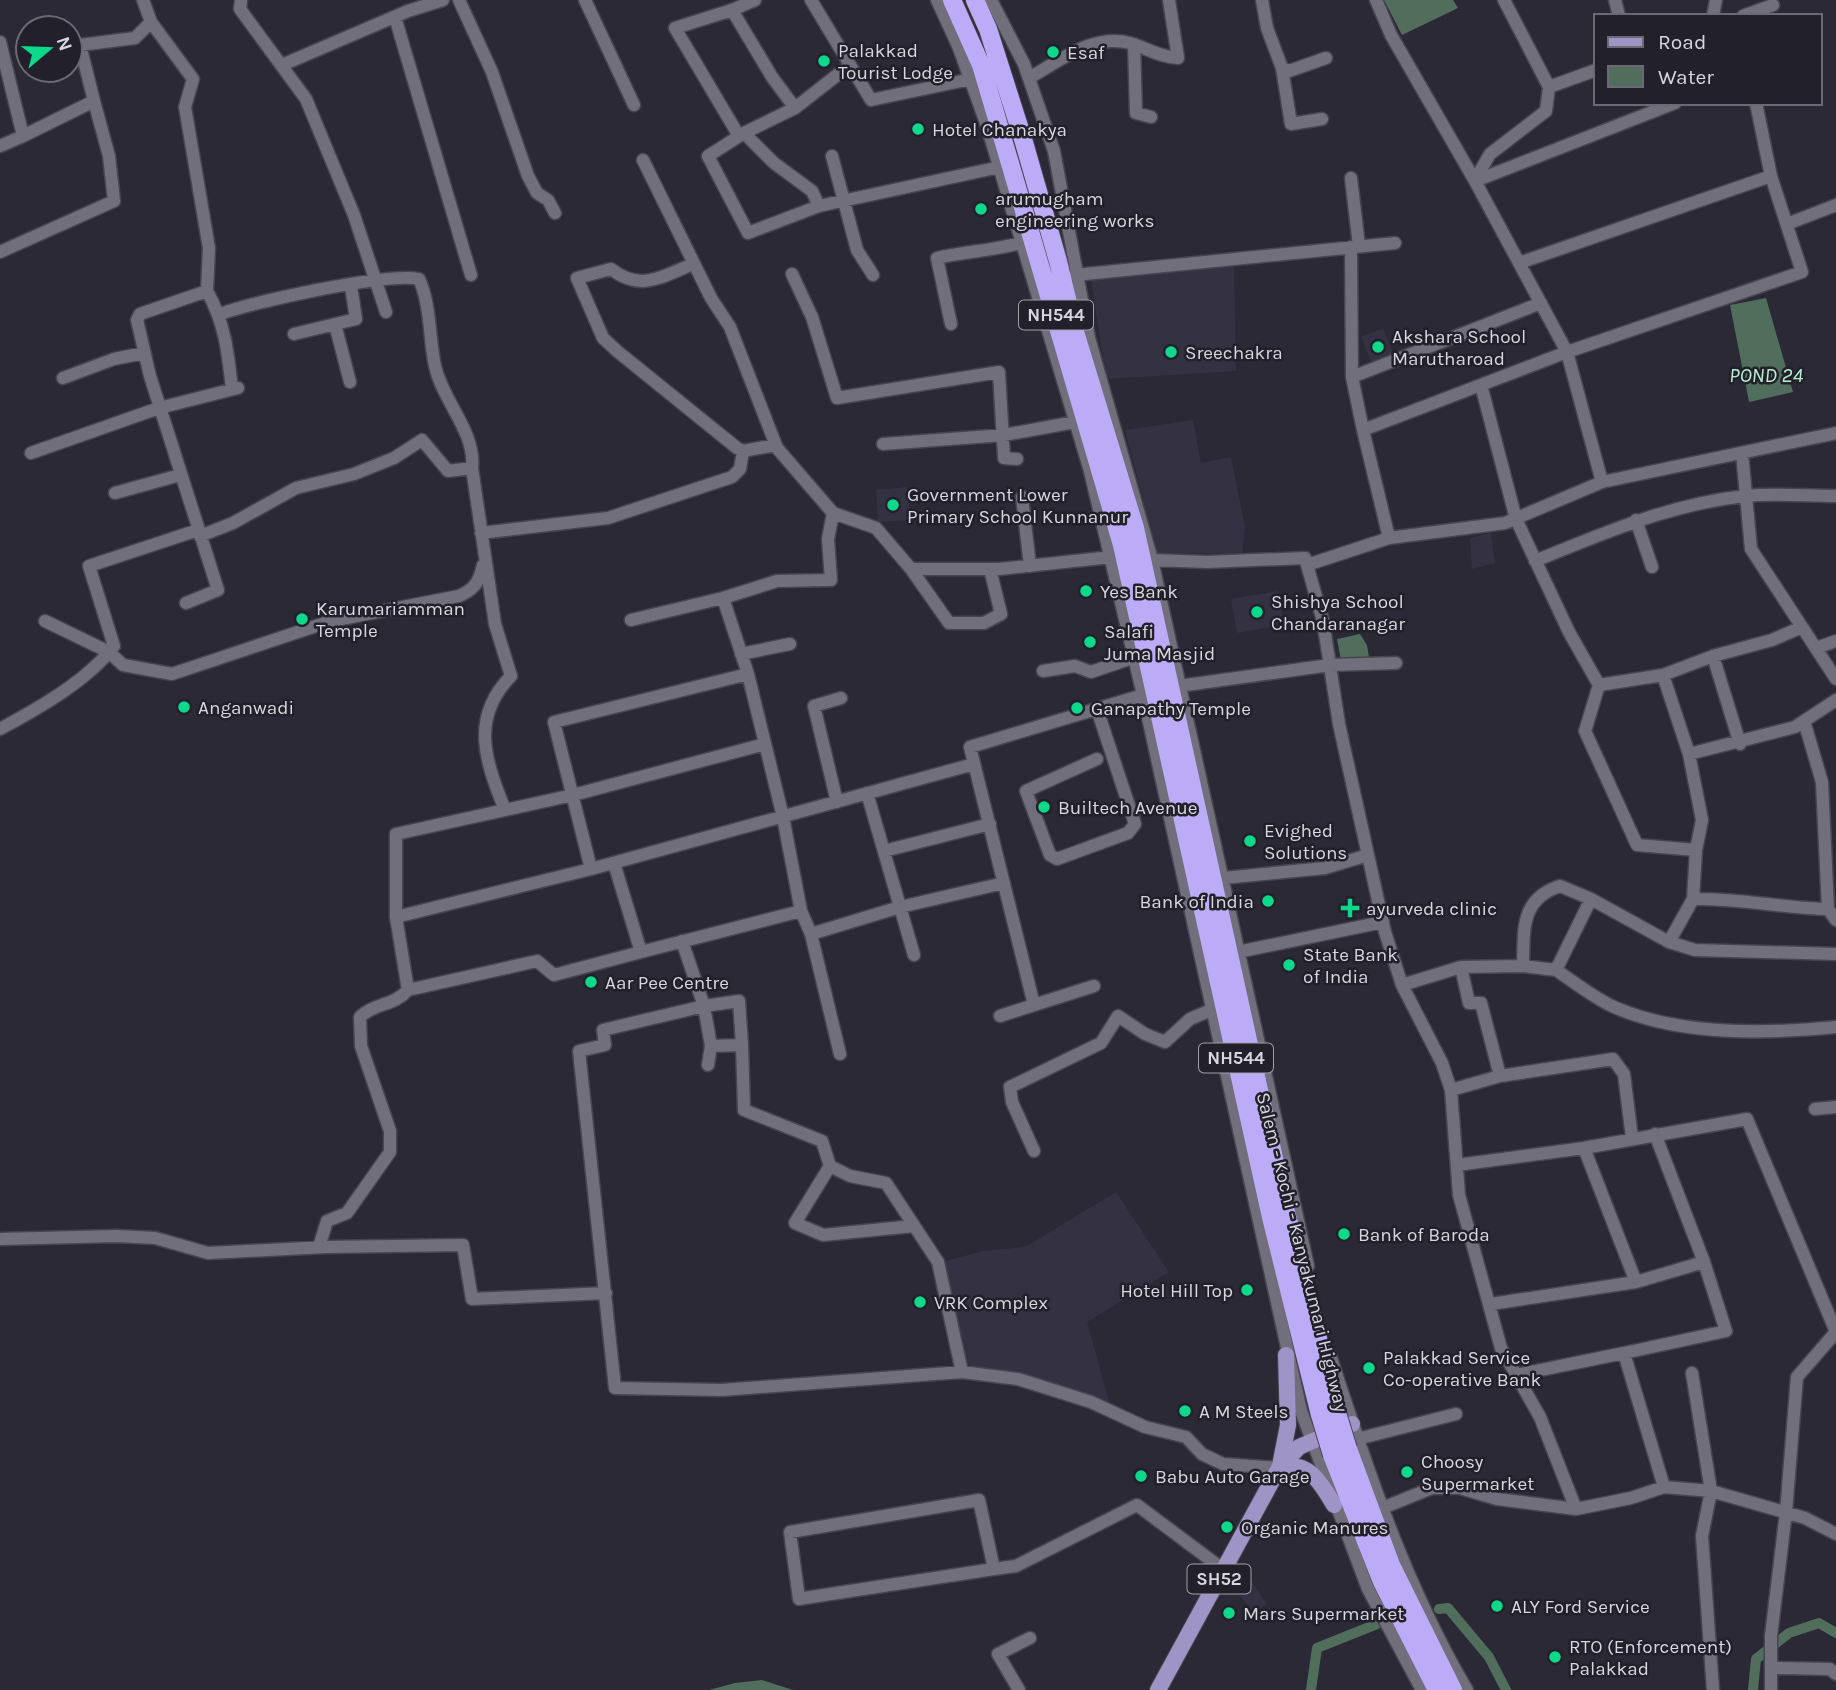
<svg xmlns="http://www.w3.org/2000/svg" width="1836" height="1690" font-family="Karla,sans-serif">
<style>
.built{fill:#343142}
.water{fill:#516d5c}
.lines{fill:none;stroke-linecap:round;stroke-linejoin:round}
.canal{stroke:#516d5c;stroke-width:10}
.minor-casing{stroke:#47454f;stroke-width:15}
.major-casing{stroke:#47454f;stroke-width:18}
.highway-casing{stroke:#47454f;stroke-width:20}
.minor{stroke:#716f7c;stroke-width:12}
.major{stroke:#9e94c6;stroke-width:16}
.highway{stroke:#bcacf8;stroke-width:18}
.highway-bridge-casing{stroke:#47454f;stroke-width:20;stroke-linecap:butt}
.highway-bridge{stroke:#bcacf8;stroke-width:18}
.poi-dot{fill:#0cd98a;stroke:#22202b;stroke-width:2.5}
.labels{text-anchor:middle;stroke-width:5;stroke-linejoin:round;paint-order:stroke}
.shield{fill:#22202b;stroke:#a1a0a9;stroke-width:2}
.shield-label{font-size:18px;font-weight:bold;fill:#d8d7df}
.poi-label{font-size:19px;fill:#d8d7df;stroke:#22202b;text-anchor:start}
.street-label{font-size:19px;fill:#d8d7df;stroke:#22202b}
.water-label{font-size:21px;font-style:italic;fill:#b8eece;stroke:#22202b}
</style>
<rect width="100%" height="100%" fill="#2b2935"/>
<!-- built -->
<path class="built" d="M1234 262 1236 371 1106 379 1091 279Z
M1383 328 1395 357 1373 366 1361 337Z
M1193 420 1201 463 1231 457 1245 527 1242 554 1157 553 1125 430Z
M907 487 910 520 878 522 876 490Z
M1491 533 1495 563 1472 569 1470 538Z
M1278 591 1284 625 1237 633 1231 599Z
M1116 1192 1169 1272 1087 1322 1110 1405 1042 1379 991 1369H964L942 1262 983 1251 1025 1247Z
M1250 1579 1267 1604 1253 1614 1236 1589Z"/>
<!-- water -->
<path class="water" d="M1384 0H1453L1458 8 1402 35Z
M1766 298 1793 392 1749 402 1730 305Z
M1360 634 1367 645 1369 657 1341 661 1337 639Z
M762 1680 793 1690H709L735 1683Z"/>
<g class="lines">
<!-- canal -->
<path class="canal" d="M1439 1609 1448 1608 1489 1657 1506 1690
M1311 1690 1317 1648 1377 1624
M1753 1690 1756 1659 1789 1633 1819 1623 1836 1633"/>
<!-- minor casing -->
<g class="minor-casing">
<path id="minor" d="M143 0 151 22
M241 0 240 9 306 99 354 215 386 312
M459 0 492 72 528 176 537 193 548 200 555 213
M585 0 634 105
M755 0 732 10 772 77 795 108
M811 0 871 100 971 79
M937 0 959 48 987 126 1090 471 1143 695 1301 1411 1368 1589 1422 1690
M991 0 1024 64 1054 151 1089 338 1152 560 1308 1266
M1262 0 1267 28 1282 68 1289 71 1326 58
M1504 0 1549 87 1596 70
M1615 0 1619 16
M732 10 675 28 739 136
M1713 16 1716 0
M1743 16 1773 5
M395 17 471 275
M0 42 23 136 0 146
M1134 44 1136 113 1151 117
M282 65 408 11 443 0
M850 65 795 108 744 133 708 156 748 233 819 206 1000 167
M1282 68 1291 124 1322 119
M1029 78C1060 61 1093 33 1130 43 1147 48 1159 57 1178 58L1169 0
M744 133 774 163 812 191 819 206
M23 136 94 101 80 45 135 38 151 22 193 79 185 107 209 248 207 291 140 314 137 320 150 376 218 590 186 603
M832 156 857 250 873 275
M643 160 711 298 730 327 777 448 833 513 876 528 911 569H999L1111 557
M1351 178 1359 246
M1475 180 1490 154 1546 111 1549 87
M1475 181 1675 103
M1787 224 1836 205
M1351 247 1352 377 1363 430 1567 352 1475 181 1391 35 1376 0
M0 252 114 201 109 156 94 101
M1519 263 1771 176
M693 264C661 277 641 292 611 269L577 278 603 338 617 351 737 448 743 451 776 445
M792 274 812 317 837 398 999 372 1004 458 1017 459
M1075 275 1395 243
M207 291C225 323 228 353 232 389
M220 314C253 302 388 272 419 279 431 305 429 339 435 366 443 402 476 432 472 468
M335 324 350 382
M951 324 937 258C966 251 994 251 1023 242
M294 334 356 319 351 286
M1352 377 1541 303
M63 378 114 359 144 353
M1481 385 1516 519 1569 632 1599 685 1585 731 1637 845 1696 850 1693 899 1669 942 1591 899 1556 970C1574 982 1594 998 1614 1007 1680 1036 1766 1034 1836 1027
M883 444 1004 435 1075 422
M31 453 159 408 238 388
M1742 453 1751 549 1802 627
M1602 482 1836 433
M115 493 180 475
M1022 497 1030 566
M1636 520 1652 567
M481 533 608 518 732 477 740 469 743 451
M200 536 233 523 296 488 354 474 394 458 422 440 448 471 472 468 495 624 511 676C470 718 485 760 505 810
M1389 538 1505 523 1602 482 1567 352 1802 272 1771 176 1756 103
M1152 560 1207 562 1305 558 1323 621 1339 724 1385 932 1402 985 1442 1063 1451 1090 1459 1195 1501 1348 1540 1417 1576 1509
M1535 561C1603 533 1671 504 1745 496 1774 493 1806 496 1836 496
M1307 565 1389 538 1363 430
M911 569 949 623H984L1001 614 990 569
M723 598 777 581 831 580 828 539 833 513
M631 620 723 598 748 674
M45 621 109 652 123 665 172 674 331 621 459 596C475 589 479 582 483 565
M1816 648 1836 641
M741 654 790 644
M1713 656 1740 744
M1043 671 1075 666 1091 672 1135 657
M1663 675 1689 754 1795 727 1836 700
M1599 685 1663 675 1713 656 1772 640 1802 627 1836 679
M1179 686 1330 665 1396 663
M1804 721 1822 782 1828 909
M0 729C39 708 87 681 114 646L89 566 198 530
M1689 754 1702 820 1696 850
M1097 759 1026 791 1050 855 1057 859 1128 833 1135 824 1097 709
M867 793 914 955
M837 802 814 706 841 698
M884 851 990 824
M614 863 641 952 801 911 783 817 748 674 554 722 591 869 974 764
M591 869 396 917 408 990 537 961 554 975 641 952
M1223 878 1325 868 1368 855
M1693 899C1739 898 1782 908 1828 909L1836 920
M801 911 811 934 900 907 1004 883
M396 917V834L573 795 765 744
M811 934 840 1054
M682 941 704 1006 711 1046 742 1045 744 1110 822 1141 830 1166 850 1176 886 1183 938 1262 962 1372
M1669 942 1695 950 1836 954
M1238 952 1383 922
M1523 966C1524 930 1520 899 1560 886L1591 899
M1461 967 1469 1003H1481L1500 1076
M1402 985 1461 967 1523 966 1556 970
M1094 986 1034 1005 970 747 1143 695
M1000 1016 1034 1005
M742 1045 739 1001 704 1006 603 1030 605 1045 579 1051 615 1388 722 1390 962 1372 1018 1379 1091 1402 1145 1427 1186 1437 1202 1454 1223 1464 1279 1468
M708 1065 711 1046
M1451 1090 1500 1076 1613 1059 1624 1074 1632 1138
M1815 1109 1836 1107
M1655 1134 1704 1262 1726 1331 1624 1353 1664 1487
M1034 1151 1012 1102 1010 1087 1101 1043 1118 1016 1145 1034 1165 1042 1190 1019 1211 1010
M1457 1165 1584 1148 1747 1119 1836 1332
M830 1166 795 1223 823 1235 914 1226
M0 1239 117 1236 155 1238 208 1253 325 1247 463 1245 472 1299 606 1293
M319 1247 327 1221 347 1213 390 1152V1131L361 1046 360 1017C374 1003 394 1006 408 990
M1636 1282 1704 1262
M1491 1304 1636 1282 1584 1148
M1330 1355C1368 1471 1405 1585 1467 1690
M1692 1373 1711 1491 1702 1536 1713 1690
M1516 1375 1624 1353
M1357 1439 1456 1414
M1380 1509 1432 1488H1460L1497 1499 1576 1509 1631 1498 1664 1487 1711 1491 1805 1518 1836 1534
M994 1569 979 1500 790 1532 799 1599 811 1597 994 1569 1016 1566 1137 1505 1224 1570
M1773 1668 1830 1669 1836 1674
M1019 1690 998 1654 1030 1638
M1771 1690V1636L1786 1512 1797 1377 1836 1332"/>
</g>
<!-- major casing -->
<g class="major-casing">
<path id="major" d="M1280 1466 1288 1425 1286 1355
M1279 1468C1308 1459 1321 1483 1334 1505
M1158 1690 1279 1468 1299 1447 1352 1424"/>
</g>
<!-- highway casing -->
<g class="highway-casing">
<path id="highway" d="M952 0 981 65 992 102 1122 545 1271 1217 1320 1415
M975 0 988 29 1023 139 1058 261 1075 332 1135 528 1285 1208 1336 1410
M1348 1449 1391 1565 1453 1690
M1332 1455 1382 1582 1437 1690"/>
</g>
<!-- minor -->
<use href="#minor" class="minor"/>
<!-- major -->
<use href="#major" class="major"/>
<!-- highway -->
<use href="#highway" class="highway"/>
<!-- highway-bridge casing -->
<g class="highway-bridge-casing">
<path id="highway-bridge" d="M1336 1410 1348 1449
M1320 1415 1332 1455"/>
</g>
<!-- highway-bridge -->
<use href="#highway-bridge" class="highway-bridge"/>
</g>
<!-- markers -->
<g class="poi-dot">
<circle cx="1053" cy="52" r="7"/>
<circle cx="824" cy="61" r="7"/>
<circle cx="918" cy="129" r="7"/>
<circle cx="981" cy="209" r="7"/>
<circle cx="1378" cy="347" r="7"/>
<circle cx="1171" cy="352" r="7"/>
<circle cx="893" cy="505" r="7"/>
<circle cx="1086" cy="591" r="7"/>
<circle cx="1257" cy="612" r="7"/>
<circle cx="302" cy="619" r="7"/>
<circle cx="1090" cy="642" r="7"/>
<circle cx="184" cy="707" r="7"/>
<circle cx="1077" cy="708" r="7"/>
<circle cx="1044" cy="807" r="7"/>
<circle cx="1250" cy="841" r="7"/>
<circle cx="1268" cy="901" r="7"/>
<path d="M1346.5 897.5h7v7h7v7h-7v7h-7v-7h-7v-7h7z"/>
<circle cx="1289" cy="965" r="7"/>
<circle cx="591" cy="982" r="7"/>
<circle cx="1344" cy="1234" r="7"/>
<circle cx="1247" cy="1290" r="7"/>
<circle cx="920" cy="1302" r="7"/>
<circle cx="1369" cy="1368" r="7"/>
<circle cx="1185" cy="1411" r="7"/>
<circle cx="1407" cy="1472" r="7"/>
<circle cx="1141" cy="1476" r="7"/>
<circle cx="1227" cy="1527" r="7"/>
<circle cx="1497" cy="1606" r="7"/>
<circle cx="1229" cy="1613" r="7"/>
<circle cx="1555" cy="1657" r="7"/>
</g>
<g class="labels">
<!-- shield labels -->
<g class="shield">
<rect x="1019" y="300.5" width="74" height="29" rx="5"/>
<rect x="1199" y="1043.5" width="74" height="29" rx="5"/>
<rect x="1187.5" y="1564.5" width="63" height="29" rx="5"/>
</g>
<g class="shield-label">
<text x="1056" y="321">NH544</text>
<text x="1236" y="1064">NH544</text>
<text x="1219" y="1585">SH52</text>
</g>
<!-- poi labels -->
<g class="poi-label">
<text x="838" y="57">Palakkad<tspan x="838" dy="22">Tourist Lodge</tspan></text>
<text x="1067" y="59">Esaf</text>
<text x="932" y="136">Hotel Chanakya</text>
<text x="995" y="205">arumugham<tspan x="995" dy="22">engineering works</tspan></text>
<text x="1392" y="343">Akshara School<tspan x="1392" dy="22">Marutharoad</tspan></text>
<text x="1185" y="359">Sreechakra</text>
<text x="907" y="501">Government Lower<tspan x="907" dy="22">Primary School Kunnanur</tspan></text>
<text x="1100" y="598">Yes Bank</text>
<text x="1271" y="608">Shishya School<tspan x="1271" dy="22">Chandaranagar</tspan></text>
<text x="316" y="615">Karumariamman<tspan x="316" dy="22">Temple</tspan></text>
<text x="1104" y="638">Salafi<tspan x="1104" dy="22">Juma Masjid</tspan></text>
<text x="198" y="714">Anganwadi</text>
<text x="1091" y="715">Ganapathy Temple</text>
<text x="1058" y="814">Builtech Avenue</text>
<text x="1264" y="837">Evighed<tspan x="1264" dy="22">Solutions</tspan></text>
<text x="1254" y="908" text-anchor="end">Bank of India</text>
<text x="1366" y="915">ayurveda clinic</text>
<text x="1303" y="961">State Bank<tspan x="1303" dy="22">of India</tspan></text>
<text x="605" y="989">Aar Pee Centre</text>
<text x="1358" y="1241">Bank of Baroda</text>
<text x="1233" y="1297" text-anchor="end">Hotel Hill Top</text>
<text x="934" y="1309">VRK Complex</text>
<text x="1383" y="1364">Palakkad Service<tspan x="1383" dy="22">Co-operative Bank</tspan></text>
<text x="1199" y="1418">A M Steels</text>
<text x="1421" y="1468">Choosy<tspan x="1421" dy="22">Supermarket</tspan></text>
<text x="1155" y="1483">Babu Auto Garage</text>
<text x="1241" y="1534">Organic Manures</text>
<text x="1511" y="1613">ALY Ford Service</text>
<text x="1243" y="1620">Mars Supermarket</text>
<text x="1569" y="1653">RTO (Enforcement)<tspan x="1569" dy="22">Palakkad</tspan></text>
</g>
<!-- street labels -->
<g class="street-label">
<text transform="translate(1303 1252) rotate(76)" y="7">Salem - Kochi - Kanyakumari Highway</text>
</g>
<!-- water labels -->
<g class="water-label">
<text x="1766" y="382">POND 24</text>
</g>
</g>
<!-- legend -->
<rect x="1594" y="14" width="228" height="91" fill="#22202b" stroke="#6b6973" stroke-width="2"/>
<rect x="1608" y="37" width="35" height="10" fill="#9e94c6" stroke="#6b6973" stroke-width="2"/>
<text x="1658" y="49" font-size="21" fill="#d8d7df">Road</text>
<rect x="1608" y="66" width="35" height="21" fill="#516d5c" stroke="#6b6973" stroke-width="2"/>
<text x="1658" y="84" font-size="21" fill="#d8d7df">Water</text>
<!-- north arrow -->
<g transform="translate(49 49) rotate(71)"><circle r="33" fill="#22202b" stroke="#6b6973" stroke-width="2"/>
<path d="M0-5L12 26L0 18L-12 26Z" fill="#0cd98a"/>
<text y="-10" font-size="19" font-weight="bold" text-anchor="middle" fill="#d8d7df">N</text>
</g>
</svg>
